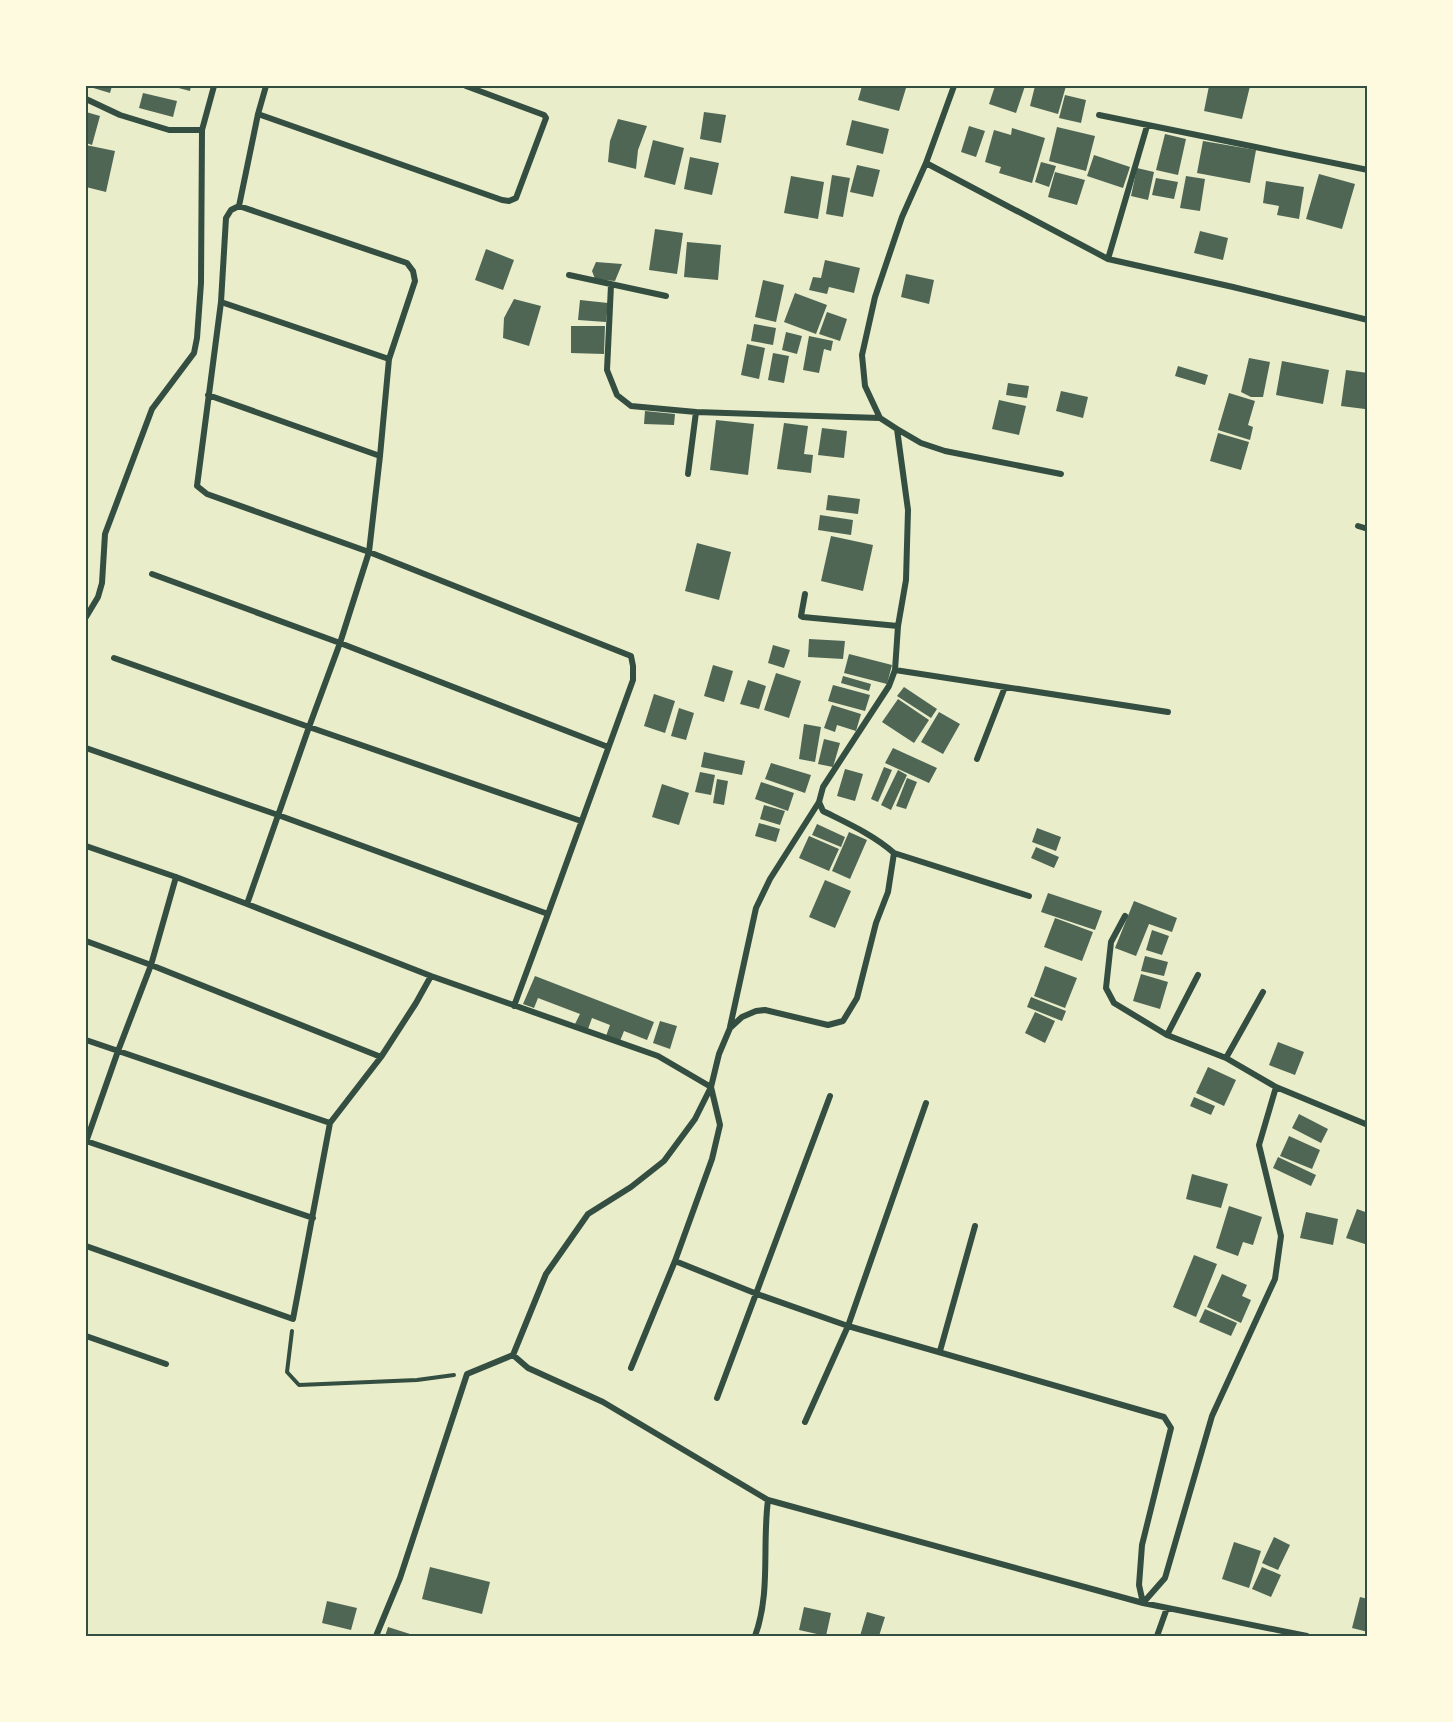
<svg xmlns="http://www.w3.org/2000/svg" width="1453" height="1722" font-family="Roboto,sans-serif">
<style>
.building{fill:#4f6655}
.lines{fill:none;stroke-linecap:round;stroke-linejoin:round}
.path{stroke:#344e41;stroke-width:4}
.minor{stroke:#344e41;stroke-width:6}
.neatline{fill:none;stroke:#344e41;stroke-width:2}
</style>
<rect width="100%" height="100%" fill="#e9edc9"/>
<!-- building -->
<path class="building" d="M90 86H112L110 93 90 87Z
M171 86H191L190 91Z
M862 86H896L906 88 899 111 858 100Z
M995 86H1025L1016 113 989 104Z
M1035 86H1066L1058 114 1030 106Z
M1209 86H1250L1242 119 1204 111Z
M143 93 177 101 173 117 139 108Z
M1065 95 1086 100 1081 123 1059 118Z
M86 112 100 116 92 145 86 143Z
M704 112 726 115 721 143 700 139Z
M618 119 647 126 638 150 636 169 608 162 610 141Z
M852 120 889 129 883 154 846 145Z
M969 126 985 131 976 157 961 152Z
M1057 127 1095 136 1086 171 1049 161Z
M1012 128 1045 138 1032 183 999 173 1001 167 985 162 994 130 1011 135Z
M1165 134 1186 139 1178 175 1156 170Z
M653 140 684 148 675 185 644 177Z
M1203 141 1256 150 1250 183 1197 173Z
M86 145 115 151 106 192 86 187Z
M1094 155 1130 167 1123 188 1087 176Z
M690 157 719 163 712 195 684 189Z
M1041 162 1056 166 1049 187 1035 182Z
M857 165 880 170 873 197 850 192Z
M1137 168 1154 172 1148 200 1131 196Z
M1055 172 1085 180 1077 205 1048 197Z
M1319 174 1355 184 1342 229 1306 219Z
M832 175 850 178 843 217 826 214Z
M791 176 824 182 818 219 784 213Z
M1186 176 1205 179 1200 211 1180 208Z
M1156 178 1178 182 1174 199 1152 195Z
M1266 181 1304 187 1299 219 1277 215 1279 206 1263 203Z
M655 229 683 233 677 274 649 270Z
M1200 231 1228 238 1223 260 1194 253Z
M687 242 721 245 718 280 684 277Z
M486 249 514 260 503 290 475 280Z
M825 260 860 268 854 293 829 287 827 294 809 290 813 277 821 278Z
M596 262 622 264 615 281 595 279 592 271Z
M906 274 934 280 929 304 901 297Z
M763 280 784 285 776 322 755 317Z
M795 293 827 305 816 334 784 322Z
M514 299 541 306 529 346 503 338 504 318Z
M580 300 608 303 606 322 578 320Z
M827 312 847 319 840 341 819 334Z
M754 324 776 328 773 345 751 341Z
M571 326H605L604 354 571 353Z
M786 332 802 336 797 354 782 350Z
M809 336 833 341 831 351 824 349 819 373 803 370Z
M747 344 765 348 759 379 741 375Z
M773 353 789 356 784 383 768 380Z
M1249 358 1270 362 1263 397H1251L1241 392Z
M1282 361 1329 370 1323 404 1276 395Z
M1178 366 1208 375 1205 385 1175 376Z
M1346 370 1368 373V404L1365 403V409L1341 406Z
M1008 383 1029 386 1027 398 1006 395Z
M1061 391 1088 397 1083 418 1056 411Z
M1229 393 1255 401 1248 425 1253 427 1250 440 1218 430Z
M999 400 1026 406 1019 435 992 429Z
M645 411 675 414 674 425 644 424Z
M716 420 754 424 748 475 710 470Z
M784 423 808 426 804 454 813 455 811 473 777 469Z
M822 428 847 431 844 458 818 455Z
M1218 433 1249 442 1241 470 1210 461Z
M828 495 860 499 858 514 826 510Z
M820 515 853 520 851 535 818 530Z
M831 536 873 545 863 591 821 581Z
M697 543 731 552 719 600 685 591Z
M809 639 845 641 843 659 808 657Z
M773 645 790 650 784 668 768 663Z
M849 654 892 665 887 684 844 673Z
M713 665 733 671 724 702 704 696Z
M776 673 801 681 789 718 764 710Z
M843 676 871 684 869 691 841 683Z
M748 680 766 686 759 709 740 704Z
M833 685 870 695 865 711 828 701Z
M904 687 937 709 931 718 897 696Z
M654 694 675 701 665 733 644 726Z
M898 699 929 720 914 743 882 722Z
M832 705 861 714 856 731 837 725 835 732 824 728Z
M679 708 694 713 686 740 671 736Z
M939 712 960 724 943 754 921 742Z
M804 724 821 727 815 762 799 759Z
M824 739 840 743 833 767 818 764Z
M893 748 937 768 929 783 885 763Z
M704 752 745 761 742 775 701 767Z
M771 763 811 775 805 793 765 779Z
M884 767 892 770 878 802 871 799Z
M845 769 863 774 855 801 837 796Z
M898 770 907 775 891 810 881 805Z
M700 772 715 775 711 795 695 792Z
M907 778 917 782 906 809 896 806Z
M717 779 728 781 724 805 713 803Z
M761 782 794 793 788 811 755 799Z
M662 784 689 793 679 825 652 817Z
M764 805 785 811 780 825 760 819Z
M759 823 780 829 776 842 755 836Z
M817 824 845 837 841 847 812 835Z
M1037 828 1061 837 1056 851 1032 842Z
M849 832 867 840 850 879 832 871Z
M809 836 839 849 829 871 799 858Z
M1036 847 1059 857 1054 868 1031 858Z
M825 880 851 891 835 928 809 917Z
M1048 893 1102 911 1095 930 1041 912Z
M1134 901 1177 918 1172 932 1149 924 1136 956 1115 948Z
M1055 918 1093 932 1082 961 1044 947Z
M1152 930 1169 936 1162 955 1146 950Z
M1145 956 1168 962 1164 976 1141 971Z
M1045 966 1077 978 1065 1008 1034 996Z
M1141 974 1168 982 1160 1009 1133 1001Z
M535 976 654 1022 647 1040 624 1031 620 1041 606 1036 610 1025 592 1018 588 1029 575 1024 580 1014 538 998 534 1008 523 1004Z
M1031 997 1066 1011 1062 1021 1027 1007Z
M1035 1012 1055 1021 1045 1043 1025 1033Z
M660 1021 677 1026 670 1049 653 1043Z
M1278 1042 1304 1052 1295 1075 1269 1065Z
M1208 1067 1236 1080 1224 1106 1196 1093Z
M1194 1097 1215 1106 1211 1115 1190 1106Z
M1299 1114 1328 1129 1321 1143 1292 1128Z
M1289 1136 1320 1150 1312 1169 1280 1156Z
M1278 1157 1316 1175 1311 1186 1273 1168Z
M1192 1174 1228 1184 1221 1208 1186 1199Z
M1229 1206 1262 1217 1253 1245 1243 1242 1238 1256 1216 1248Z
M1357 1209 1368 1213V1245L1346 1238Z
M1306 1212 1338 1219 1333 1245 1300 1238Z
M1194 1255 1217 1264 1196 1317 1173 1307Z
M1222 1274 1247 1285 1242 1296 1251 1300 1241 1323 1207 1307Z
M1205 1309 1237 1323 1231 1336 1199 1322Z
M1274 1537 1290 1545 1278 1570 1262 1563Z
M1234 1542 1261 1551 1249 1588 1222 1579Z
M430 1567 490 1582 482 1614 422 1599Z
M1262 1567 1281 1575 1271 1597 1252 1589Z
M1360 1597 1368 1599V1632L1352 1628Z
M327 1601 357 1608 351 1630 322 1623Z
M804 1607 831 1613 826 1636 799 1630Z
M867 1612 885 1617 879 1636H860Z
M388 1627 410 1634 409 1636H385Z"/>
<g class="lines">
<!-- path -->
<path class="path" d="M292 1331 287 1372 299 1385 417 1380 454 1375"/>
<!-- minor -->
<path class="minor" d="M86 99 120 115 169 130H202L214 86
M258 114 502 200 509 201 516 198 546 118 544 115 466 86
M1099 115 1368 170
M926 163 1108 259 1233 287 1368 320
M239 206 258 114 266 86
M1108 259 1147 126
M569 275 666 296
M611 285 607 370 617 395 631 406 696 412 880 418
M221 302 389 359
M208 395 380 456
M897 429 921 443 945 451 1061 474
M688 474 696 412
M1358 526 1368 529
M152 574 340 643 608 747
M805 594 801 616 803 617 898 626
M86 617 98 597 102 583 105 534 152 409 194 353 197 338 201 283 202 130
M114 658 309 727 340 643 369 552 380 456 389 359 415 281 413 271 407 263 239 206 231 210 226 218 221 302 197 486 207 494 369 552 631 656 633 666V680L548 914
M895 670 1168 712
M86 748 278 815 548 914 514 1006
M977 759 1005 687
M86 846 176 877 247 904 431 976 658 1056 711 1087 720 1125 712 1159 675 1261 757 1294 848 1326 1164 1417 1171 1428 1142 1545 1139 1585 1143 1603 1307 1636
M894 853 1029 896
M247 904 309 727 581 821
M86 941 151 965 176 877
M730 1027 756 908 770 879 819 802
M1167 1035 1198 975
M86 1040 330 1123
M1226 1058 1263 992
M1276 1087 1368 1125
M86 1141 313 1218
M86 1142 118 1051 151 965 381 1057
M86 1246 293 1319 330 1123 381 1057 416 1003 431 976
M86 1336 166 1364
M940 1351 975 1226
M513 1355 528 1368 603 1402 768 1500 1143 1603 1165 1578 1212 1416 1275 1279 1281 1236 1259 1145 1276 1087 1226 1058 1167 1035 1114 1003 1106 988 1111 942 1125 916
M631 1368 675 1261
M717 1398 830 1096
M805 1422 848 1326 926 1103
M376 1636 400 1578 467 1374 513 1355 546 1274 588 1214 631 1187 664 1161 695 1119 711 1087 719 1054 730 1028 742 1017 756 1011 765 1010 828 1025 843 1021 857 998 876 923 888 892 894 853C874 835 847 823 823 811L819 802 823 787 889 686 895 670 898 626 906 580 908 510 897 429 880 418 865 386 862 355 875 297 902 217 926 163 954 86
M755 1636C771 1593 762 1546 768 1500
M1157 1636 1167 1608"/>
</g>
<!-- border -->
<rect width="1453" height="1722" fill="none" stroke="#fefae0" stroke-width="174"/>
<rect x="87" y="87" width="1279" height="1548" class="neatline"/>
</svg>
